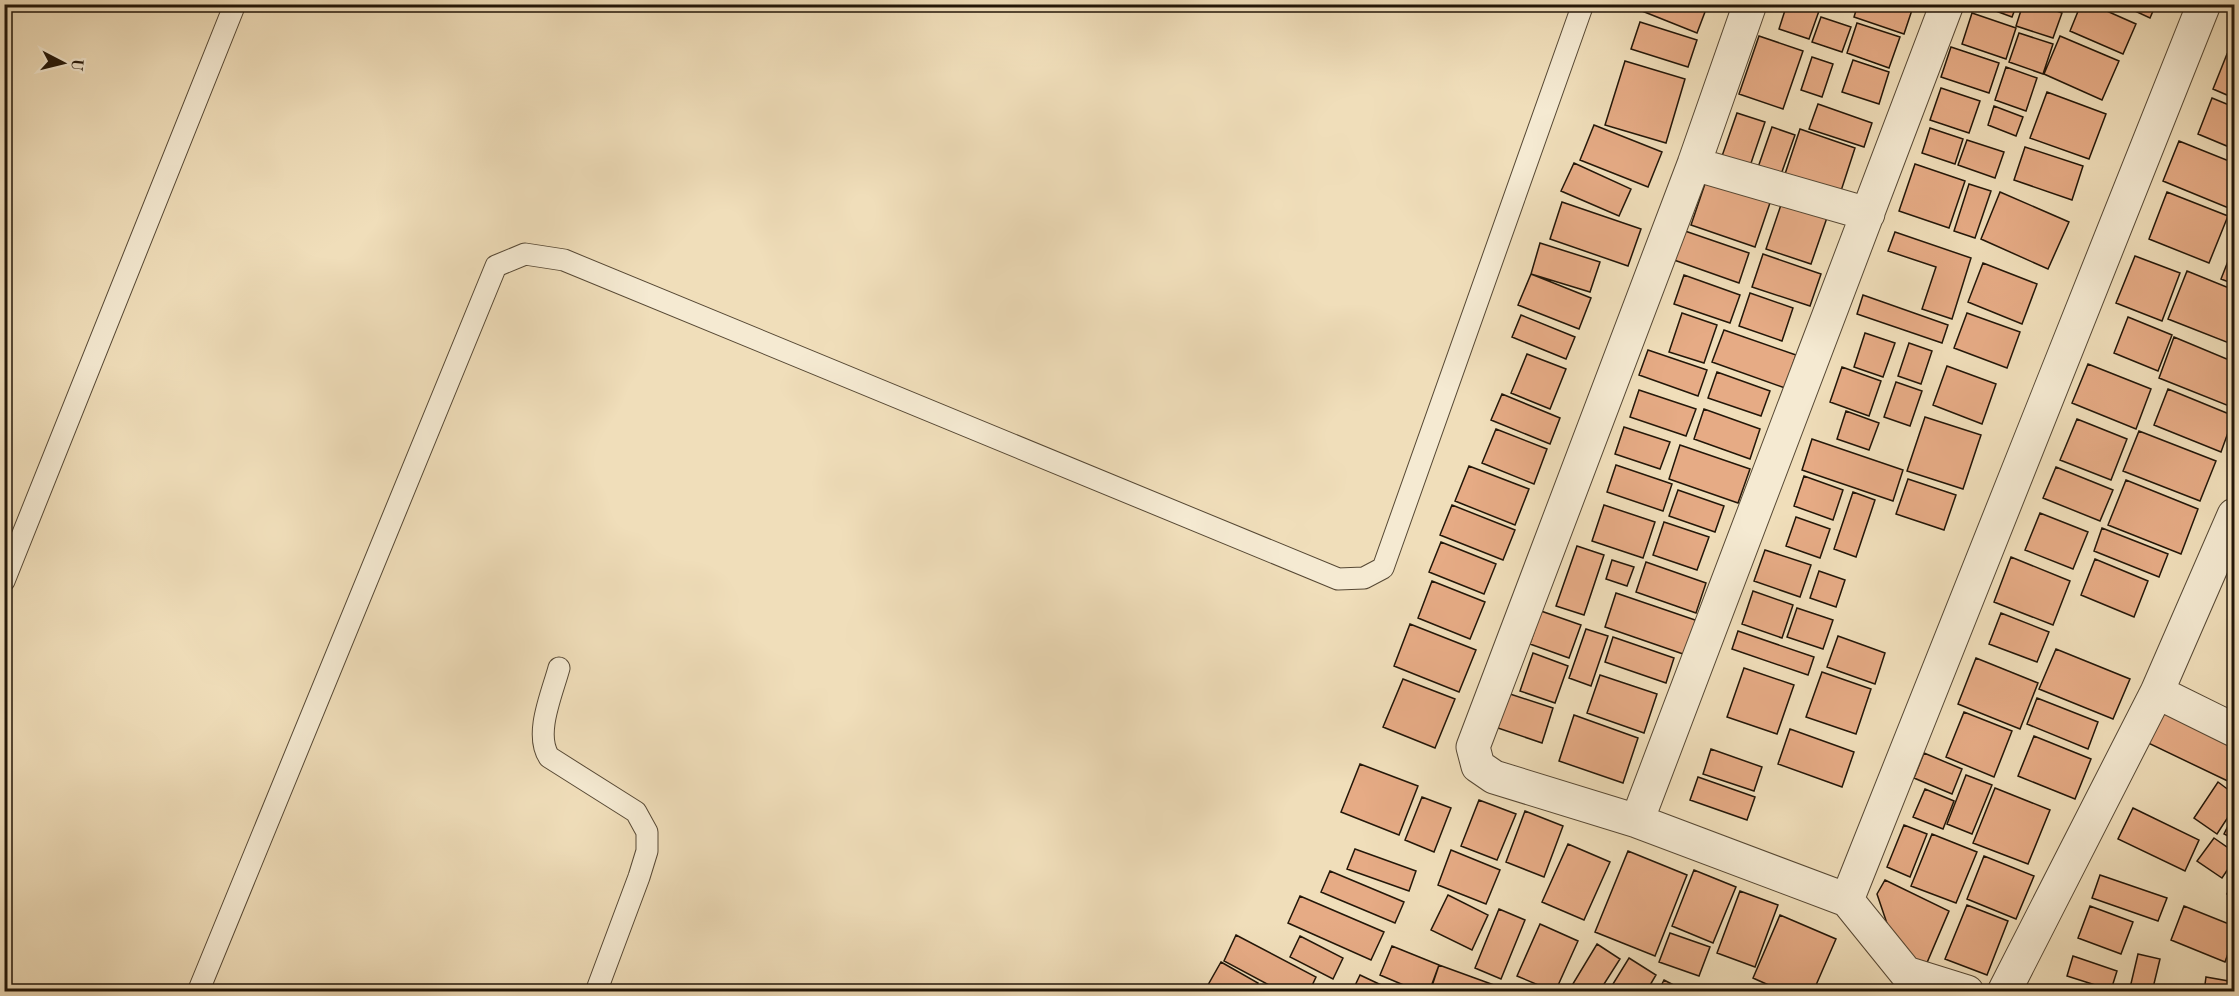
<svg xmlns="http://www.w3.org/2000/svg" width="2239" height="996" font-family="'Old Standard TT',serif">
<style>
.building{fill:#e6ab85;stroke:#221608;stroke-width:1.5}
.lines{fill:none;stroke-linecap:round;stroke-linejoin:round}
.service-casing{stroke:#564834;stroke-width:23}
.minor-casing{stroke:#564834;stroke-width:35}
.service{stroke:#f5ead2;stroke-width:21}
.minor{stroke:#f5ead2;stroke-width:33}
</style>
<rect width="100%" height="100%" fill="#f0deba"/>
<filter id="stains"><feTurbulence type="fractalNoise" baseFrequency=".00333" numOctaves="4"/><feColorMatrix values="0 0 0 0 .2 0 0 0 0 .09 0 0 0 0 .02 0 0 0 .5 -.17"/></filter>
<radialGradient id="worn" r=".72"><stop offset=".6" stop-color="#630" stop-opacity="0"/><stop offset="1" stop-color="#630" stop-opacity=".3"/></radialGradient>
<!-- building -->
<path class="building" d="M1639 4H1708L1697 33 1637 9Z
M1787 4H1802L1819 11 1809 39 1779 29Z
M1858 4H1914L1904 34 1854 17Z
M1977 4H2017L2012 17Z
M2023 4H2038L2062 13 2053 38 2016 26Z
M2081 4H2091L2136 24 2123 54 2070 31Z
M2120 4H2156L2150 18Z
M1972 13 2016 28 2006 59 1962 44Z
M1821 17 1851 27 1842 52 1812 42Z
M1640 22 1697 40 1688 67 1631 49Z
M1857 23 1900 37 1889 68 1847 53Z
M2019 33 2053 44 2043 74 2009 62Z
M1759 36 1803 51 1783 109 1739 94Z
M2060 36 2119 61 2102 100 2044 74Z
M1951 47 1999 63 1989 93 1941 77Z
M2227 54 2234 57V98L2213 89Z
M1812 57 1833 64 1822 97 1801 90Z
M1853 60 1889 72 1879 104 1842 92Z
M1625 61 1685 79 1666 143 1605 125Z
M2006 67 2037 78 2026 111 1995 100Z
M1941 88 1980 101 1969 133 1930 120Z
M2047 92 2106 114 2089 159 2030 138Z
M2212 98 2234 107V149L2198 134Z
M1818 104 1872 123 1864 147 1809 129Z
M1994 106 2023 117 2016 136 1988 125Z
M1737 113 1765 122 1749 169 1721 159Z
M1594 125 1662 152 1648 187 1580 160Z
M1772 127 1795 135 1778 183 1755 176Z
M1930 128 1963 139 1955 164 1922 153Z
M1800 129 1855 148 1839 197 1784 177Z
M1967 140 2004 152 1995 178 1958 165Z
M2179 141 2234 163V201L2231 209 2163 181Z
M2025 147 2083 166 2072 200 2014 180Z
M1574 163 1631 189 1619 216 1561 191Z
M1915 164 1965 181 1949 228 1899 211Z
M1709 172 1773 194 1755 247 1691 225Z
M1969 184 1991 191 1975 238 1954 231Z
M2000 192 2069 222 2048 269 1981 239Z
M2167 192 2228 216 2209 263 2149 239Z
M1785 193 1830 209 1811 264 1766 249Z
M1562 202 1641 229 1628 266 1550 239Z
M1685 231 1749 253 1739 283 1674 260Z
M1895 232 1971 258 1952 319 1922 309 1936 267 1888 251Z
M1540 243 1600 262 1590 292 1531 274Z
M2234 246V284L2221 279Z
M1763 254 1821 274 1810 306 1752 287Z
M2135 256 2180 273 2162 321 2116 303Z
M1983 263 2037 284 2022 324 1968 302Z
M2187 271 2234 290V345L2168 319Z
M1531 274 1591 298 1579 329 1518 305Z
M1684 275 1740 295 1730 323 1674 304Z
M1750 293 1793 308 1782 341 1739 326Z
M1863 295 1948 325 1942 343 1857 314Z
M1682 313 1717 325 1704 363 1669 352Z
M1967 313 2020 332 2007 368 1954 348Z
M1521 315 1575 337 1566 359 1512 337Z
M2128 317 2172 335 2158 371 2114 353Z
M1724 330 1796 355 1785 388 1712 362Z
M1865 333 1895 343 1883 377 1854 367Z
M2174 337 2234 362V408L2159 378Z
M1909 343 1932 351 1921 384 1898 376Z
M1648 350 1707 370 1698 396 1639 375Z
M1527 354 1566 369 1550 409 1511 393Z
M2088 364 2151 389 2136 429 2072 403Z
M1947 366 1996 384 1982 424 1933 405Z
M1842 367 1881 381 1869 416 1830 402Z
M1717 372 1770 391 1761 416 1708 398Z
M1896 382 1922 391 1910 426 1884 417Z
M2168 389 2234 416 2221 452 2154 425Z
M1639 390 1696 409 1686 436 1630 417Z
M1502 394 1560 418 1550 444 1491 420Z
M1704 409 1760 429 1750 459 1694 439Z
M1846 411 1879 423 1869 450 1837 439Z
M1925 417 1981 435 1963 489 1907 471Z
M2077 419 2127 439 2111 480 2060 460Z
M1624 427 1670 442 1660 469 1615 454Z
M1496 429 1547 449 1534 484 1482 463Z
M2139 431 2216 461 2200 501 2123 471Z
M1812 439 1903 470 1893 501 1802 470Z
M1680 445 1750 469 1738 503 1669 479Z
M1616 465 1672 484 1663 511 1607 492Z
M1469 466 1529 489 1515 525 1455 501Z
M2056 467 2113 490 2100 521 2043 498Z
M1804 476 1843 490 1833 520 1794 506Z
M1908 479 1956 495 1944 530 1896 514Z
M2126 480 2198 509 2181 554 2108 525Z
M1678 490 1724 506 1715 532 1669 516Z
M1853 492 1875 500 1856 557 1834 549Z
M1452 505 1515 530 1503 560 1440 535Z
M1604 505 1655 522 1643 558 1592 541Z
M2040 513 2088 532 2073 569 2025 550Z
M1796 517 1830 529 1820 558 1786 546Z
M1664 522 1709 537 1697 570 1653 555Z
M2102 528 2168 554 2159 577 2094 551Z
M1441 542 1496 564 1484 594 1429 572Z
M1577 546 1604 555 1584 615 1556 606Z
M1765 550 1811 565 1800 597 1754 581Z
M2011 557 2070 581 2053 625 1994 602Z
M2095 559 2148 581 2134 617 2081 595Z
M1612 560 1634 567 1627 586 1606 579Z
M1646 562 1706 583 1696 613 1636 592Z
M1819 571 1845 580 1836 607 1810 598Z
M1432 581 1485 602 1470 639 1418 618Z
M1753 591 1793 605 1782 638 1742 624Z
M1616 593 1698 621 1686 655 1605 627Z
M1797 608 1833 620 1823 649 1787 637Z
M1541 611 1581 625 1569 658 1530 644Z
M2001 613 2049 632 2037 662 1989 644Z
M1410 624 1476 650 1459 692 1394 666Z
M1586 629 1608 636 1591 686 1569 678Z
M1738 631 1814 657 1808 675 1732 649Z
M1838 636 1885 653 1875 684 1827 667Z
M1613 637 1674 658 1666 683 1605 662Z
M2056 649 2130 679 2113 719 2039 689Z
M1533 653 1568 666 1555 703 1520 691Z
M1976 658 2038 683 2020 729 1958 704Z
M1744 668 1794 685 1777 734 1727 717Z
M1822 672 1871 689 1856 734 1806 717Z
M1600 675 1657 694 1644 733 1587 713Z
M1403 679 1455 699 1435 748 1383 727Z
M1507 693 1553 708 1542 743 1495 727Z
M2037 698 2098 722 2088 749 2027 724Z
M2161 706 2234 741V784L2144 741Z
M1964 712 2012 731 1994 777 1946 757Z
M1574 715 1638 738 1623 783 1559 761Z
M1790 729 1854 752 1842 787 1778 764Z
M2034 736 2091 759 2075 799 2018 776Z
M1711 749 1762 767 1754 791 1703 774Z
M1924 753 1962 769 1952 794 1914 778Z
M1360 764 1418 786 1399 835 1341 812Z
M1966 775 1992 785 1972 834 1947 824Z
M1698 777 1755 797 1747 820 1690 800Z
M2218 782 2234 794V808L2217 834 2194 818Z
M1995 788 2050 810 2028 864 1973 843Z
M1925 789 1954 801 1943 829 1913 817Z
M1422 797 1451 808 1434 852 1405 840Z
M1479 800 1516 814 1497 860 1461 846Z
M2133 808 2199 840 2185 871 2118 839Z
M1525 811 1563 826 1544 877 1506 862Z
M2234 814V839L2224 834Z
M1904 825 1927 834 1910 877 1887 867Z
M1932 834 1977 852 1956 903 1911 886Z
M2214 838 2234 852V860L2222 878 2197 861Z
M1568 844 1610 862 1584 920 1542 902Z
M1355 849 1416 871 1409 891 1347 869Z
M1451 850 1500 870 1486 904 1438 885Z
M1628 851 1687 875 1655 956 1595 932Z
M1984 856 2034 876 2016 919 1967 899Z
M1694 870 1736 887 1713 943 1672 926Z
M1330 871 1404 902 1395 923 1321 892Z
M2100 875 2167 898 2158 921 2092 898Z
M1885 880 1949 911 1923 972 1897 953 1877 894Z
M2234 880V898L2227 894Z
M1740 891 1778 905 1755 967 1717 953Z
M1448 895 1488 915 1472 950 1431 930Z
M1300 896 1384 932 1371 960 1288 923Z
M1967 905 2008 921 1987 975 1945 959Z
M2090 906 2133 922 2121 954 2078 938Z
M2184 906 2234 926V937L2225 962 2171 940Z
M1499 909 1525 920 1501 979 1475 968Z
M1780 915 1836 939 1813 992H1784L1753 978Z
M1540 924 1578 941 1555 992 1517 976Z
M1670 933 1710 947 1699 976 1659 962Z
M1236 935 1316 977 1309 992H1282L1224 961Z
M1300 936 1343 958 1333 979 1290 957Z
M1597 944 1620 959 1599 992H1568Z
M1392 946 1439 965 1429 992H1420L1380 975Z
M2138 954 2160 959 2152 992H2129Z
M2073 956 2117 971 2111 990 2067 976Z
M1629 958 1656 975 1646 992H1608Z
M1221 962 1258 983 1253 992H1204Z
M1439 965 1505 989 1504 992H1438L1431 989Z
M1360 975 1396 992H1352Z
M2206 977 2234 982V992H2204Z
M1664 980 1685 991V992H1658Z
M1710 985 1725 992H1707Z"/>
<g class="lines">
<!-- service casing -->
<g class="service-casing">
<path id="service" d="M4 581 235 4
M559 668C552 694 534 734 549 757L636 812 647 832V851L639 877 596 992
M198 992 496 266 525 254 564 260 1338 579 1364 578 1383 568 1583 4"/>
</g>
<!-- minor casing -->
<g class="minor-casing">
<path id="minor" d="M1750 4 1694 164 1473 747 1478 766 1494 777 1637 821 1847 900 1906 973 1967 992
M1694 164 1868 214
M2157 692 2234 730
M1637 821 1947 4
M1847 900 2204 4
M2004 992 2157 692 2234 515"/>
</g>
<!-- service -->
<use href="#service" class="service"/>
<!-- minor -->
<use href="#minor" class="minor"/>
</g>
<!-- margin -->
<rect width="2239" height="996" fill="none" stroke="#f0deba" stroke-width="24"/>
<rect x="6" y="6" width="2227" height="984" fill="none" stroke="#221608" stroke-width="3"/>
<rect x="12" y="12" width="2215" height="972" fill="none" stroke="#221608" stroke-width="1.5"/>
<!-- north arrow -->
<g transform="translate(63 63) rotate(97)" stroke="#f5ead2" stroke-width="4.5" paint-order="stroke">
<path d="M0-4.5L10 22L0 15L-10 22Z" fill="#221608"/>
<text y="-9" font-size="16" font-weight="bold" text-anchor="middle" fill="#221608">U</text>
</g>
<rect width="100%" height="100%" filter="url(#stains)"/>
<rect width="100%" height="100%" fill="url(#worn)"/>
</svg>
